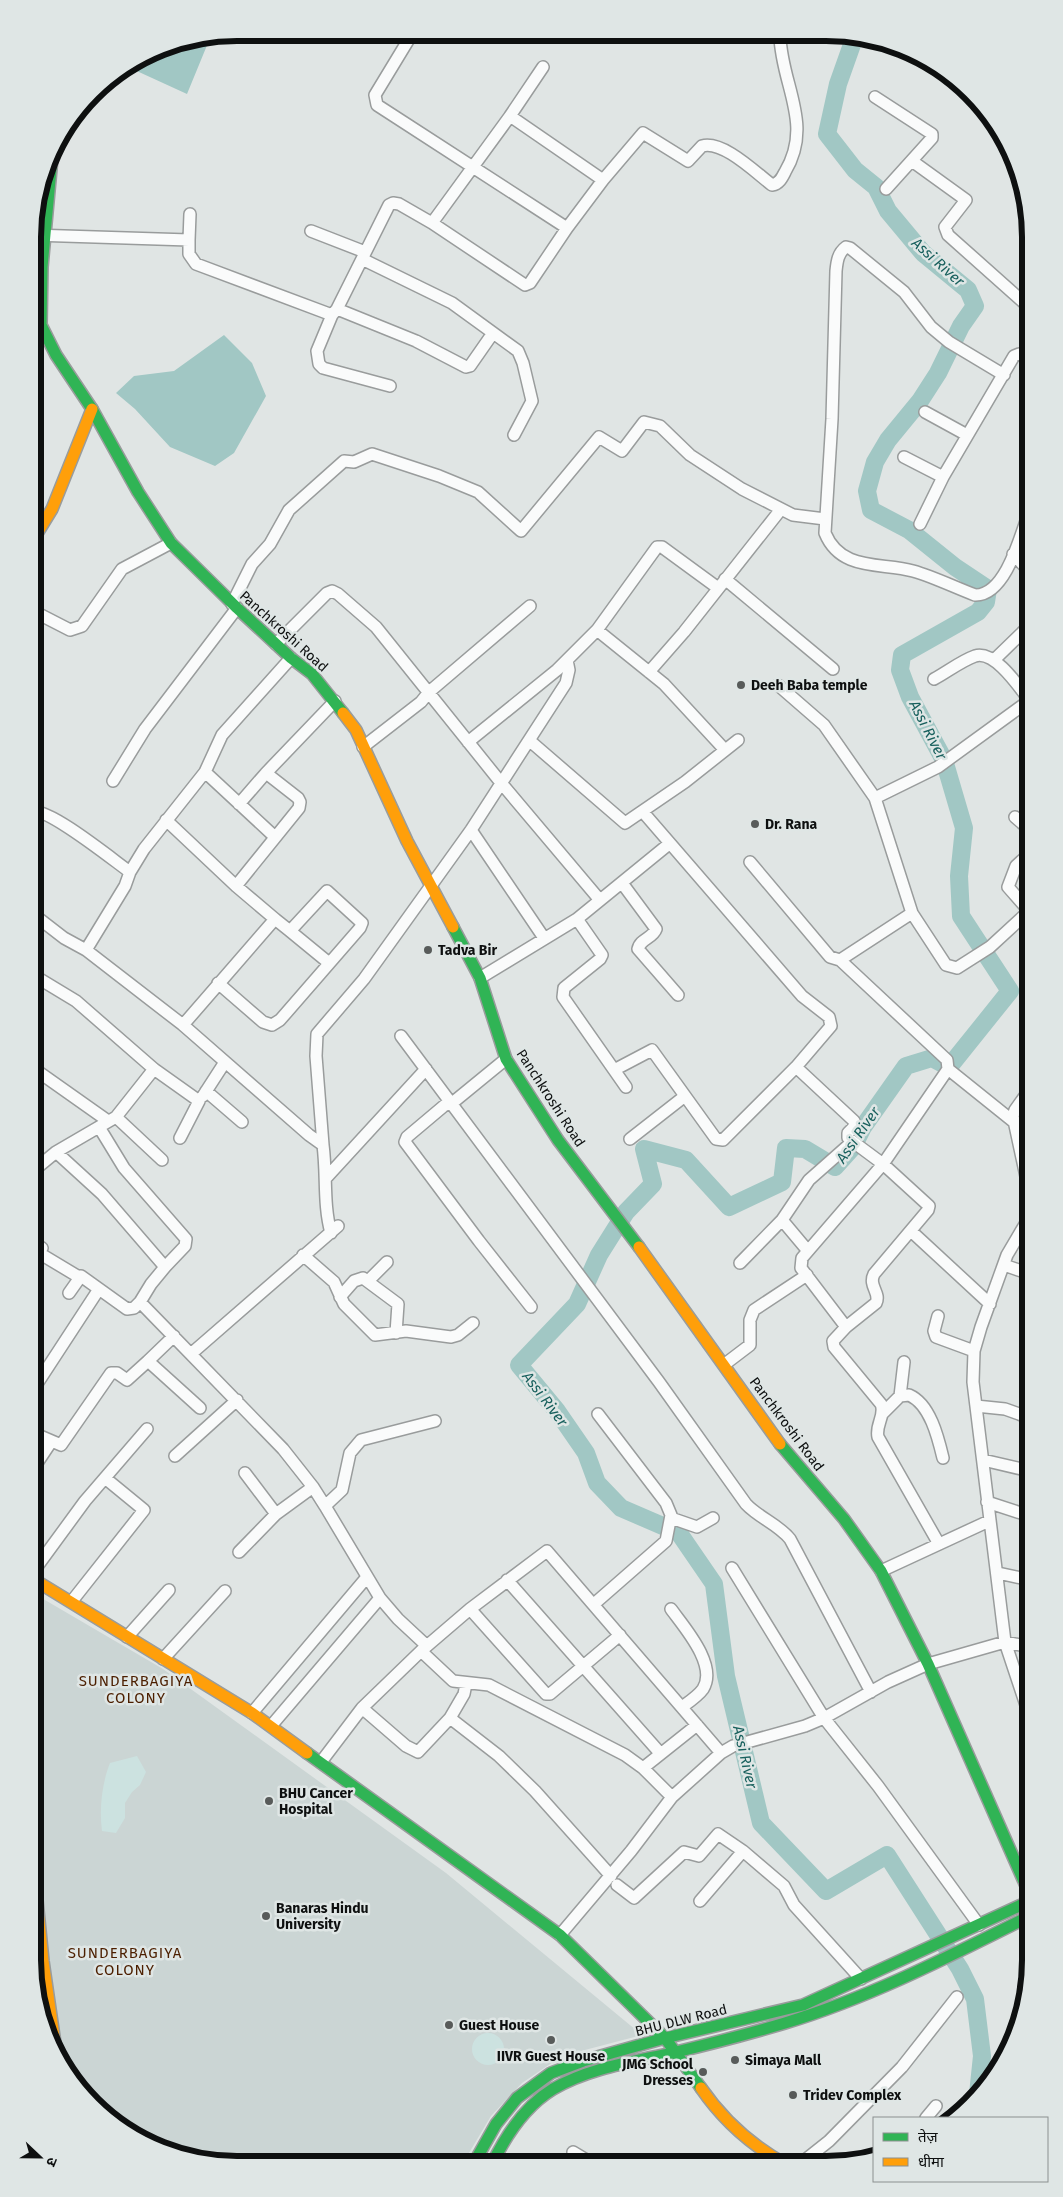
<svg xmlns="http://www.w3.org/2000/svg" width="1063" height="2197" font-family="'Fira Sans','Noto Sans Devanagari',sans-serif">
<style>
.built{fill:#cbd5d4}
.green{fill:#cce2e0}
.water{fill:#a1c7c4}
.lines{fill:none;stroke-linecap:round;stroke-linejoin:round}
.river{stroke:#a1c7c4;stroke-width:18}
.street-casing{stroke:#999c9c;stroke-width:14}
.fast-casing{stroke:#999c9c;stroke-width:14}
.slow-casing{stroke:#999c9c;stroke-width:14}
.street{stroke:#fafbfb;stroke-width:11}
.fast{stroke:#30b455;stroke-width:11}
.slow{stroke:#ff9f0a;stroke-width:11}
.poi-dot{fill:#585b5a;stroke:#dfe6e5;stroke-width:2}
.labels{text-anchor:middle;stroke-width:5;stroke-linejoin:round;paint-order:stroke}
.street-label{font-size:14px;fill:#0e1010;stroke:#dfe6e5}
.poi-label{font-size:14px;font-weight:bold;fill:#0e1010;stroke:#dfe6e5;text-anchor:start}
.water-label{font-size:15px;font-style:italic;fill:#18605d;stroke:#dfe6e5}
.neighbourhood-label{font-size:15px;letter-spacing:1px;fill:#4c1f00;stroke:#dfe6e5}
.rim{fill:none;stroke:#0e1010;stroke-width:6}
</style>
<rect width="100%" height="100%" fill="#e0e5e4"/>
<!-- built -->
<path class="built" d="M33 1593 163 1669 446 1873 642 2035 562 2056 522 2083 491 2116 463 2163H210L159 2149 103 2114 67 2074 43 2025 33 1960Z"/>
<!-- green -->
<path class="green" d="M137 1756 146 1772 140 1785 132 1792 125 1803V1818L116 1833 102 1831C99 1809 102 1783 110 1763Z
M472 2049a16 16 0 1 1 32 0a16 16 0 1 1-32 0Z"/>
<!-- water -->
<path class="water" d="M210 38 187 94 128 67 159 48Z
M224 335 252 363 266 396 234 453 215 466 170 447 135 409 116 393 134 376 174 371Z"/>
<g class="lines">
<!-- river -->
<path class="river" d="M855 36 838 84 827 134 855 170 876 187 888 211 923 253 968 290 975 306 961 326 938 373 920 401 888 440 875 462 867 491 871 510 909 530 955 567 988 589 986 602 978 612 902 655 900 670 910 697 944 760 964 828 959 876 961 916 1010 991 949 1067 932 1058 906 1066 863 1127 853 1147 835 1167 805 1149 786 1148 782 1182 729 1207 686 1160 644 1149 653 1184 626 1212 599 1255 577 1304 519 1365 557 1411 586 1453 597 1483 621 1508 679 1533 714 1584 726 1676 761 1823 826 1891 887 1855 960 1969 975 1999 982 2056 978 2094"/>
<!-- street casing -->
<g class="street-casing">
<path id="street" d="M412 34 375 95 377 105 567 228
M875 97 932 134V138L886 189
M510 116 543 67
M912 161 966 200 945 227 948 235 1030 308
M432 223 525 285 530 283 567 228 603 180
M311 231 365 252
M33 235 189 240V254L196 264 332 315 337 309 389 205 393 203 399 204 432 223 510 116 603 180 643 133 688 161 702 146C723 140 756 173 772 185 779 184 782 178 785 172 814 124 781 84 780 36
M189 240 190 214
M362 259 452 303 518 351 523 363 532 401 514 435
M337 309 416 341 466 367 470 366 493 333
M332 315 317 351 319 364 323 368 390 386
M1004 375 949 342 931 327 904 292 850 248 846 247C838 253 837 261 836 271L832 419 825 533C841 572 882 562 913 571 934 577 954 587 975 595 1006 596 1021 534 1030 509
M925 412 967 435
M904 457 943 477
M920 524 943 477 1014 356 1019 354 1030 358
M1013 554 1030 572
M725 579 833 669
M232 604 252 564 270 544 289 510 344 461 354 462 372 454 439 476 478 492 521 531 599 437 622 451 644 422 660 426 690 455 742 489 793 515 825 519
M33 611 70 630 82 626 122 569 171 543
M597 630 664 684 725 750
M276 644 327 593 332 591 338 594 376 627 502 784 599 899
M995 659 1030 625
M649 672 684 632 778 513
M934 679C947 672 961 661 975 656 995 650 1019 687 1030 701
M778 685 824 725 875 798 912 913
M530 741 625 823 685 782 738 740
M468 742 557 670 597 630 657 547H662L718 588
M363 747 421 702 429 692 530 606
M205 772 222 735 291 658
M113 781 145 729 237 608
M875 798 938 767 1030 700
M239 804 266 773
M33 812C49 808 113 860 130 872L144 849 205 772 275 837
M1015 817 1030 830
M166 820 236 886 275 919 183 1025 309 1135 323 1145C327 1175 323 1204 331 1233
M471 830 544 938
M750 862 830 957 840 960 912 913 946 965 957 968 990 947 1029 911
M622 883 656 929C653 938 640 939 638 949L678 995
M236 886 299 808 300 802 298 798 266 773 335 701
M1030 912 1008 887 1016 866 1030 853
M33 914 64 938 86 950 183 1025
M577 919 602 955 600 959 564 988 563 997 626 1087
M290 931 329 963
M86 950 125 886 130 872
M480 978 577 919 669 844
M218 983 263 1022 272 1025 280 1020 360 928 362 923 327 891 290 931 275 919
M401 1036 659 1382 746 1504C759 1518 778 1524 790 1539L871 1692
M506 1059 451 1104 445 1105 407 1137 405 1142 479 1241 531 1307
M796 1067 854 1121V1127L848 1133V1138L883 1164 929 1206 928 1210 874 1274C868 1286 881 1293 876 1303L846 1327 833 1341 834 1347 881 1404C886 1415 875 1425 878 1437L939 1544
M33 1068 108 1121
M154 1069 199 1101 180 1138
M948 1069 1014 1122
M614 1070 652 1050 716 1139 723 1140 796 1067 831 1026 829 1017 802 996 643 812
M206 1091 242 1122
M203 1096 225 1062
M116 1117 162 1160
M99 1127 124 1168 186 1239 185 1246 165 1267
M630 1139 685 1096
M323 1145 316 1056 317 1034 364 979 471 830 566 683 569 670 567 660
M56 1152 102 1194 165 1267 151 1284 140 1302 283 1449 313 1487 325 1506
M33 1171 56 1152 116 1117 154 1069 76 1001 33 975
M326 1178 426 1069
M1030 1195 1013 1116 1015 1110 1030 1089
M782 1220 808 1251 802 1258 801 1268 846 1327
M911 1231 990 1304
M33 1242 42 1248
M808 1251 883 1164 948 1069 947 1060 840 960
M39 1253 79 1277
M303 1255 334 1282 344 1304 375 1335 406 1331 451 1337 458 1335 473 1323
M740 1263 782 1220 809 1180 852 1142
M1004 1265 1030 1274
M368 1281 387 1262
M69 1293 81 1276 127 1309 134 1308 140 1302
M340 1297 354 1281 363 1278 398 1304 396 1333
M938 1316 934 1331 936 1337 974 1351
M174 1336 148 1361 200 1408
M192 1353 338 1226
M725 1364 750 1345V1320L754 1310 807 1275
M33 1390 99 1289
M900 1396 904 1362
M976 1406 1005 1409 1030 1418
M883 1413 900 1396 909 1395C930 1404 938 1437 943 1458
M33 1433 61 1445 111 1373H117L127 1380 148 1361
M175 1456 237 1400
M983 1460 1030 1471
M33 1469 51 1442
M245 1473 276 1514
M987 1502 1030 1516
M671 1518 697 1527 713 1518
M239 1552 276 1514 313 1487
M732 1568 824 1718 878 1786 979 1925
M881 1571 989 1521
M33 1572 85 1501 147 1429
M998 1573 1030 1580
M507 1580 660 1753
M72 1601 144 1510 105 1478
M594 1604 666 1541 671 1515 666 1503 598 1414
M470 1609 546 1694H550L620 1635
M671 1609C684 1627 718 1665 703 1689 698 1696 689 1702 682 1707
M127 1637 169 1590
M427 1646 398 1619 380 1598 325 1506 342 1490 350 1453 361 1440 435 1421
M421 1651 453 1681 489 1685 625 1755 643 1768 672 1797
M163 1659 225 1591
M466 1684 464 1694 450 1718 499 1756 535 1791 611 1876
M362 1708 406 1746 418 1752 450 1718
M252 1713 367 1577
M1030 1717 1005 1642 973 1382 974 1351 981 1327 1007 1255 1030 1216
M271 1726 380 1598
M321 1762 362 1708 421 1651 470 1609 547 1551 721 1753
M643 1768 697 1725
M617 1885 634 1898 684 1852 699 1856 718 1834 743 1851 784 1886 794 1905 861 1979
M700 1901 743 1851
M560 1935 631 1851 672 1797 721 1753 733 1746 805 1726 824 1718 888 1682 928 1664 1005 1642 1030 1647
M926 2118 936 2106
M573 2152 593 2164
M800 2164 829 2141 902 2067 957 1997"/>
</g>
<!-- fast casing -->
<g class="fast-casing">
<path id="fast" d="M53 147 42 267 41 325 56 355 92 409 138 492 171 543 237 608 291 658 312 674 343 713
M453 927 480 978 506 1059 558 1140 639 1247
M780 1444 844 1519 881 1571 928 1664 1030 1895
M307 1753 560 1935 665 2038 701 2088
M474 2163 496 2124 517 2098 551 2073 583 2061 665 2038 803 2005 1030 1901
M492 2164C506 2135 525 2106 553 2089 589 2068 632 2062 672 2053 710 2044 748 2034 785 2023 871 1997 950 1956 1030 1916"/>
</g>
<!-- slow casing -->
<g class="slow-casing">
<path id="slow" d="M33 540 52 509 92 409
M343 713 356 730 407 841 453 927
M639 1247 780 1444
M33 1579 252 1713 307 1753
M33 1860 43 1961 56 2050
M701 2088C723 2120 751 2145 785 2164"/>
</g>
<!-- street -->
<use href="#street" class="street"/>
<!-- fast -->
<use href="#fast" class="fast"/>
<!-- slow -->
<use href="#slow" class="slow"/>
</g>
<!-- markers -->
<g class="poi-dot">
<circle cx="741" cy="685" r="5"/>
<circle cx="755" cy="824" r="5"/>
<circle cx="428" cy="950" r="5"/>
<circle cx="269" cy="1801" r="5"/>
<circle cx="266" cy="1916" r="5"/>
<circle cx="449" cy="2025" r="5"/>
<circle cx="551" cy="2040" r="5"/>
<circle cx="735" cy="2060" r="5"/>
<circle cx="703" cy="2072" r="5"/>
<circle cx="793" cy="2095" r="5"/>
</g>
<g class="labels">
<!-- street labels -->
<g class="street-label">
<text transform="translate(284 631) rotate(42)" y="5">Panchkroshi Road</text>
<text transform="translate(551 1098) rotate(57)" y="5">Panchkroshi Road</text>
<text transform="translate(787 1424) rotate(53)" y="5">Panchkroshi Road</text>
<text transform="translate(681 2020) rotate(-14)" y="5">BHU DLW Road</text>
</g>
<!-- poi labels -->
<g class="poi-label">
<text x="751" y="690">Deeh Baba temple</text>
<text x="765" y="829">Dr. Rana</text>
<text x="438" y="955">Tadva Bir</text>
<text x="279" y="1798">BHU Cancer<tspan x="279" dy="16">Hospital</tspan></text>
<text x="276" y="1913">Banaras Hindu<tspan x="276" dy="16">University</tspan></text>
<text x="459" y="2030">Guest House</text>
<text x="551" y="2061" text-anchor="middle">IIVR Guest House</text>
<text x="745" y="2065">Simaya Mall</text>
<text x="693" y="2069" text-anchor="end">JMG School<tspan x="693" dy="16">Dresses</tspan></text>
<text x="803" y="2100">Tridev Complex</text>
</g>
<!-- water labels -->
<g class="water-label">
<text transform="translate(938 262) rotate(42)" y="5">Assi River</text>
<text transform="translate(928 730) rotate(63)" y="5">Assi River</text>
<text transform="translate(858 1135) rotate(-55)" y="5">Assi River</text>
<text transform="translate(545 1399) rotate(53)" y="5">Assi River</text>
<text transform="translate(745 1757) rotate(77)" y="5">Assi River</text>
</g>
<!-- neighbourhood labels -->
<g class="neighbourhood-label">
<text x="136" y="1686">SUNDERBAGIYA<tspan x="136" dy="17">COLONY</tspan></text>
<text x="125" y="1958">SUNDERBAGIYA<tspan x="125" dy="17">COLONY</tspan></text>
</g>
</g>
<!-- crop -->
<path d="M0 0H1063V2197H0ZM237 41H826A196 196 0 0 1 1022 237V1960A196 196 0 0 1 826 2156H237A196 196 0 0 1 41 1960V237A196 196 0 0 1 237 41Z" fill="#dfe6e5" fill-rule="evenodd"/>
<path class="rim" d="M237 41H826A196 196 0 0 1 1022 237V1960A196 196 0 0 1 826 2156H237A196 196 0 0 1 41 1960V237A196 196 0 0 1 237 41Z"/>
<!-- legend -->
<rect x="873" y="2117" width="175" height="65" fill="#dfe6e5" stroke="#8b9090"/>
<rect x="883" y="2133" width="25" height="8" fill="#30b455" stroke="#8b9090"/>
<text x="918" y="2142" font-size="15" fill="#0e1010">तेज़</text>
<rect x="883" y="2158" width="25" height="8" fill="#ff9f0a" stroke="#8b9090"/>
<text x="918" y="2167" font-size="15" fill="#0e1010">धीमा</text>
<!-- north arrow -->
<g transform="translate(40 2157) rotate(112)" stroke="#dfe6e5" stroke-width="4" paint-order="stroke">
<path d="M0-4L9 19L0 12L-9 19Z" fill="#0e1010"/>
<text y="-8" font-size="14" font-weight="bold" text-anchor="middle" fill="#0e1010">उ</text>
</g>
</svg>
